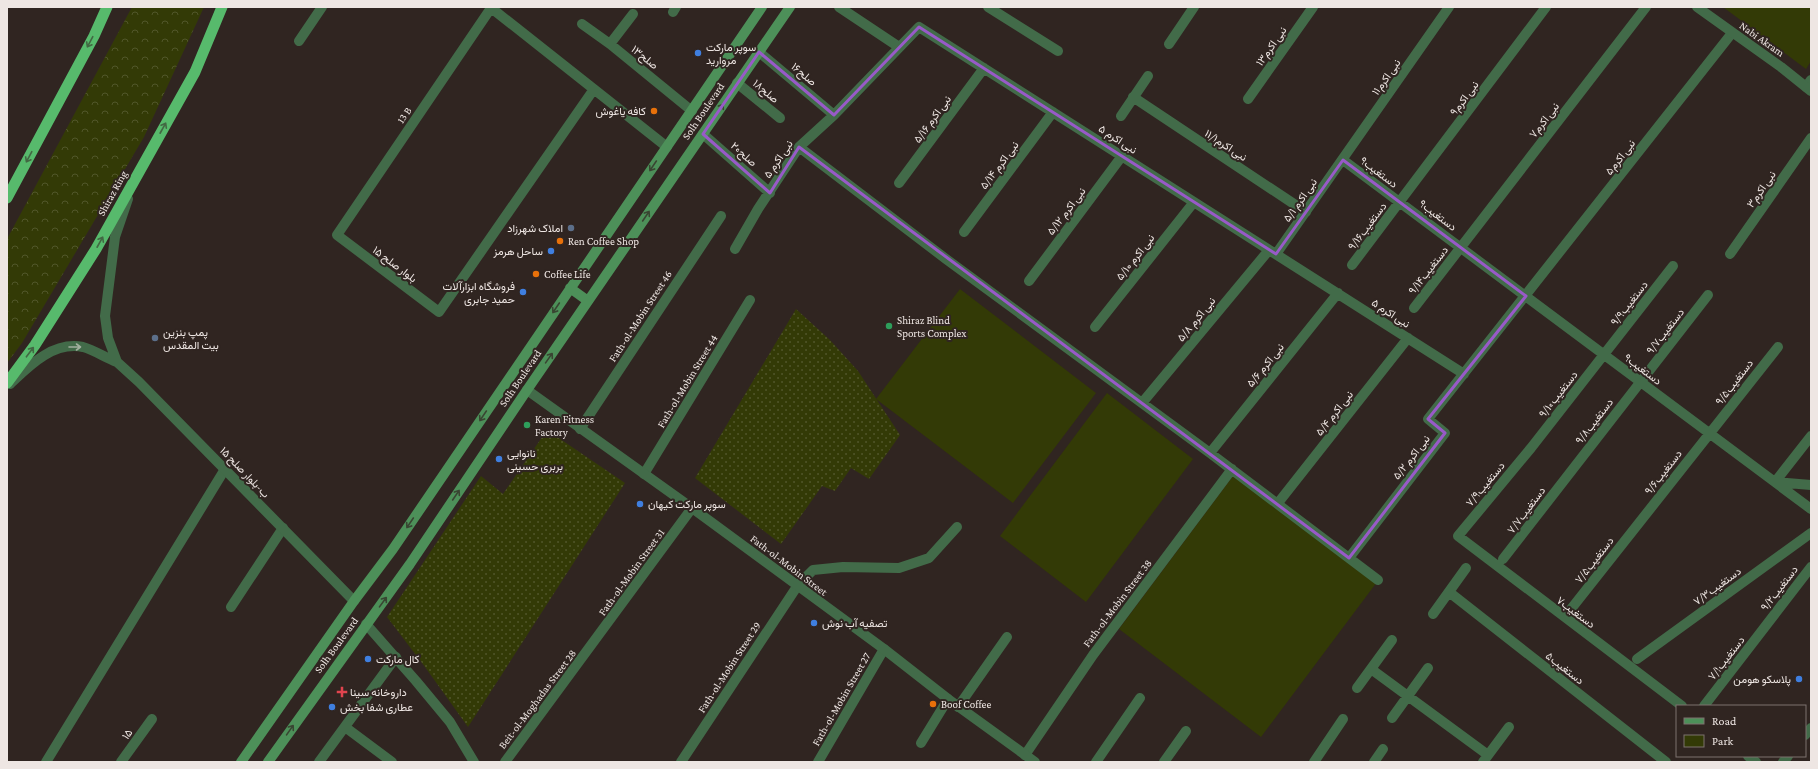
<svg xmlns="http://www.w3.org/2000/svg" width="1818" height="769" font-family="'Crimson Pro',Vazirmatn,serif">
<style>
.grass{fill:url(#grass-dots)}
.forest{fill:url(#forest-crowns)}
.park{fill:#333a06}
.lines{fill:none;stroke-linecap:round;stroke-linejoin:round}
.minor{stroke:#426b49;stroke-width:10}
.tertiary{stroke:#426b49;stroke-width:10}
.secondary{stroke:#4d9059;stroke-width:10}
.trunk{stroke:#57ba6c;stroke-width:11}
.oneway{stroke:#426843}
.oneway2{stroke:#394532}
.oneway3{stroke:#a1af9e}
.marked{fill:none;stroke:#985ac8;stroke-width:3;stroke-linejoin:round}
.shop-dot{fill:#3f7fe0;stroke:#302521;stroke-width:1.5}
.food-dot{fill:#e8710a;stroke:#302521;stroke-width:1.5}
.service-dot{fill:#5c6f8a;stroke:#302521;stroke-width:1.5}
.leisure-dot{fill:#2e9e5b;stroke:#302521;stroke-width:1.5}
.health-dot{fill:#e0444e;stroke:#302521;stroke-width:1.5}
.labels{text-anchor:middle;stroke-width:4;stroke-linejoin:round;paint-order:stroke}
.street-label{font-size:11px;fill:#eee6e3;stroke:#302521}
.poi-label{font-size:11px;fill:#eee6e3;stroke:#302521;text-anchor:start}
</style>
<defs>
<pattern id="grass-dots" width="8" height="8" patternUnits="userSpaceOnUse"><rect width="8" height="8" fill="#333a06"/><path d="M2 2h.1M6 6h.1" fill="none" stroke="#51562a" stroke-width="1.8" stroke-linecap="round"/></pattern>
<pattern id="forest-crowns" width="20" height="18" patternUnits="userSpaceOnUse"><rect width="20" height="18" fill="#333a06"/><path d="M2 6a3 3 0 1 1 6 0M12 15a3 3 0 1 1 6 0" fill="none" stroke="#51562a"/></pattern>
</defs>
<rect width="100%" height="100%" fill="#302521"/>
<!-- grass -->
<path class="grass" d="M796 309 830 340 858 371 900 435 869 479 851 468 835 491 822 486 781 544 695 478Z
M547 430 625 483 468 727 425 667 387 617 481 476 503 494Z"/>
<!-- forest -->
<path class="forest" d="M132 7H204L144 137 22 343 7 363V239Z"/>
<!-- park -->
<path class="park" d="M1723 7H1811V61L1806 69Z
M960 289 1096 393 1013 503 876 399Z
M1107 393 1193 459 1086 602 1000 536Z
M1233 476 1380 578 1261 737 1119 629Z"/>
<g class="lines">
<!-- minor -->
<path class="minor" d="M490 7 667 147
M839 7 899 47
M988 7 1058 51
M491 8 337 235 439 312 594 89
M673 12 676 7
M582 24 610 44 692 111
M299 41 322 7
M610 44 633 14
M1169 44 1194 7
M759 52 834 115
M737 83 780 118
M1806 87 1811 80
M1133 97 1306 212
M1248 99 1313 7
M1121 116 1148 76
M703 134 770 193
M799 147 946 259 1210 453 1378 580
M1343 160 1811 509
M899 183 984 68
M964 232 1053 112
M735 249 758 209 799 147 834 115 919 27 1464 374
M1276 254 1449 7
M1730 254 1811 138
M1352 265 1546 7
M1673 266 1531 448 1458 536 1682 706
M1029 281 1122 156
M1414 308 1646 7
M1095 327 1194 202
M1142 403 1269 250
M580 429 721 216
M1210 453 1338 293
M644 474 750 300
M1775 482 1811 436
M1775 482 1811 485
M1278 503 1408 338
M1349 558 1445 433 1428 419 1732 33
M1503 559 1708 295
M1449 592 1666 762
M231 607 283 528
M1571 609 1778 347
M1433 614 1466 568
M1637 659 1811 533
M1371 669 1488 755
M1357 688 1392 640
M1704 706 1811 567
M958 707 1007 637
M1392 718 1428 668
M345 727 392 762
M921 743 948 699
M1025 755 1093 655 1232 469
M1748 756 1756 762
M46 762 225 469
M121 762 152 719
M319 762 396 657
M505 762 692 508
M681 762 798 585 813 570 843 567 899 568 929 558 957 527
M818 762 884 649
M1096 762 1140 698
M1164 762 1186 731
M1314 762 1343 719
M1374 762 1383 749
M1483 762 1509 727"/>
<!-- tertiary -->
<path class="tertiary" d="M1697 7 1781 67 1811 91
M117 362 139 382 354 601
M10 384C29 366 53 341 83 347 94 350 106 358 117 362L108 338 105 316 115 237 128 199
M527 390 692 508 884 649 948 699 1035 762
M366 624 416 681 450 722 474 762
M1805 735 1811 728
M1783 762 1788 756"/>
<!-- secondary -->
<path class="secondary" d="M570 288 588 301
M241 762 354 601 393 549 762 7
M268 762 410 564 527 390 790 7"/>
<!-- trunk -->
<path class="trunk" d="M7 198 94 36 107 7
M7 383 35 345 96 249 195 72 222 7"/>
</g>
<!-- one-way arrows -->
<defs><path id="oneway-shaft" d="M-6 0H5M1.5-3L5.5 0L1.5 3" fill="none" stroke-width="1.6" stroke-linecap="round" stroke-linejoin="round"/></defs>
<g class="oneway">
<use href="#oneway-shaft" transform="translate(90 42) rotate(118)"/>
<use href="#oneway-shaft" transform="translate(163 128) rotate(-61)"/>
<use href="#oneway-shaft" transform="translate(29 157) rotate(118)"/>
<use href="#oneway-shaft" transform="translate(100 242) rotate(-61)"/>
<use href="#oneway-shaft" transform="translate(30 352) rotate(-53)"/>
</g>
<g class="oneway2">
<use href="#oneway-shaft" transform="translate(720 109) rotate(-56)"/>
<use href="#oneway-shaft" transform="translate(653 166) rotate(124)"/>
<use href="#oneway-shaft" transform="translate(646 216) rotate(-56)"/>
<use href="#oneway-shaft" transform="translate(556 308) rotate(124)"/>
<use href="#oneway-shaft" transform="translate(549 358) rotate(-55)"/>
<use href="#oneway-shaft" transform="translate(483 416) rotate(124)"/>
<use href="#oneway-shaft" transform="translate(456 495) rotate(-56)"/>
<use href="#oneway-shaft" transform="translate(410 523) rotate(124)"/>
<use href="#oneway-shaft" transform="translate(383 602) rotate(-54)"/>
<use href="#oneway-shaft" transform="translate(290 730) rotate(-55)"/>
</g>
<use class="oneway3" href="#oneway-shaft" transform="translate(75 347)"/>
<!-- marked area -->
<path class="marked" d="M919 27 1276 254 1343 160 1526 296 1428 419 1445 433 1349 558 799 147 770 193 703 134 759 52 834 115Z"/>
<!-- markers -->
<g class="shop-dot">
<circle cx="698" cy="53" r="4"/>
<circle cx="551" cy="251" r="4"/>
<circle cx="523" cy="292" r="4"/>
<circle cx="499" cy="459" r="4"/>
<circle cx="640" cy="504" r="4"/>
<circle cx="814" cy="623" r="4"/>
<circle cx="368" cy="659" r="4"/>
<circle cx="1799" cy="679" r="4"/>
<circle cx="332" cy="707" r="4"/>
</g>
<g class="food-dot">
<circle cx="654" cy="111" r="4"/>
<circle cx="560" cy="241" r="4"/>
<circle cx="536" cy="274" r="4"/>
<circle cx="933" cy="704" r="4"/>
</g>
<g class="service-dot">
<circle cx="571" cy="228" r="4"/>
<circle cx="155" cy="338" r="4"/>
</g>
<g class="leisure-dot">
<circle cx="889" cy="326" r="4"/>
<circle cx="527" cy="425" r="4"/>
</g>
<path class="health-dot" d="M340 686h4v4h4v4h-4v4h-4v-4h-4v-4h4z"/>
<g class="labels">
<!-- street labels -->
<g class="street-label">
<text transform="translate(1762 39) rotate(35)" y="4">Nabi Akram</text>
<text transform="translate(1271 46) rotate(-55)" y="4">نبی اکرم۱۳</text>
<text transform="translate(645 57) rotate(39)" y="4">صلح۱۳</text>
<text transform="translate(804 74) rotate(40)" y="4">صلح۱۶</text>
<text transform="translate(1386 77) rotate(-55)" y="4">نبی اکرم۱۱</text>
<text transform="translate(766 91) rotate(40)" y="4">صلح۱۸</text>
<text transform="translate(1464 98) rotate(-53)" y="4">نبی اکرم۹</text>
<text transform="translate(703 111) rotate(-56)" y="4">Solh Boulevard</text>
<text transform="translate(404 115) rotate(-56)" y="4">13 B</text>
<text transform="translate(932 119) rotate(-54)" y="4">نبی اکرم ۵/۱۶</text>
<text transform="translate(1544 120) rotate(-52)" y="4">نبی اکرم۷</text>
<text transform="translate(1118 139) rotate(33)" y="4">نبی اکرم ۵</text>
<text transform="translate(1226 145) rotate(33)" y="4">نبی اکرم۱۱/۱</text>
<text transform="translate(744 154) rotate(42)" y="4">صلح۲۰</text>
<text transform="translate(1620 157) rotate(-52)" y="4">نبی اکرم۵</text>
<text transform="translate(778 159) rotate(-56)" y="4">نبی اکرم ۵</text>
<text transform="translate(999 165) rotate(-53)" y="4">نبی اکرم ۵/۱۴</text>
<text transform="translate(1379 172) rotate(37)" y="4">دستغیب۹</text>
<text transform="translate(1761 189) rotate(-55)" y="4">نبی اکرم۳</text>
<text transform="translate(112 193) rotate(-61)" y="4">Shiraz Ring</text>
<text transform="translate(1300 200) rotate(-55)" y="4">نبی اکرم ۵/۱</text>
<text transform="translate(1066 211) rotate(-53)" y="4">نبی اکرم ۵/۱۲</text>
<text transform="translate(1438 215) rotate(37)" y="4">۹دستغیب</text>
<text transform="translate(1367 226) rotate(-53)" y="4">دستغیب۹/۱۶</text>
<text transform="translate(1135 257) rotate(-52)" y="4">نبی اکرم ۵/۱۰</text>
<text transform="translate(395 264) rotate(37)" y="4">بلوار صلح ۱۵</text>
<text transform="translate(1428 270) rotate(-52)" y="4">دستغیب۹/۱۴</text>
<text transform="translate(1629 303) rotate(-52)" y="4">دستغیب۹/۹</text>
<text transform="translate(1391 313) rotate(33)" y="4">نبی اکرم ۵</text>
<text transform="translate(640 316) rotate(-57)" y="4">Fath-ol-Mobin Street 46</text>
<text transform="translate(1196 319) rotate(-51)" y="4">نبی اکرم ۵/۸</text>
<text transform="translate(1665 331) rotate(-52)" y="4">دستغیب۹/۷</text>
<text transform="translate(1265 365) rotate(-51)" y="4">نبی اکرم ۵/۶</text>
<text transform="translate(1643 369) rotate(37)" y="4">دستغیب۹</text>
<text transform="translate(520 378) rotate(-56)" y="4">Solh Boulevard</text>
<text transform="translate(687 381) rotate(-59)" y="4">Fath-ol-Mobin Street 44</text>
<text transform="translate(1734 382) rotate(-52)" y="4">۹/۵دستغیب</text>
<text transform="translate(1558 394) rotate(-52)" y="4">دستغیب۹/۱۰</text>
<text transform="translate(1334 413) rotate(-52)" y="4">نبی اکرم ۵/۴</text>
<text transform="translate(1594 421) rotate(-52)" y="4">دستغیب۹/۸</text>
<text transform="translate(1411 457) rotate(-52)" y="4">نبی اکرم ۵/۲</text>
<text transform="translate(245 472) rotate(46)" y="4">۱۵ ب-بلوار صلح</text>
<text transform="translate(1663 472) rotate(-52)" y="4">دستغیب۹/۶</text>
<text transform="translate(1485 484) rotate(-50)" y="4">دستغیب۷/۹</text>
<text transform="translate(1526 510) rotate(-53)" y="4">دستغیب۷/۷</text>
<text transform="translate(1594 560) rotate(-52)" y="4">دستغیب۷/۵</text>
<text transform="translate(789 565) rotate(37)" y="4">Fath-ol-Mobin Street</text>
<text transform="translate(631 572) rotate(-54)" y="4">Fath-ol-Mobin Street 31</text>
<text transform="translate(1717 586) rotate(-36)" y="4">دستغیب۷/۳</text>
<text transform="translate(1779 588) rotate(-52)" y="4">دستغیب۹/۲</text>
<text transform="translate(1117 603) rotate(-53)" y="4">Fath-ol-Mobin Street 38</text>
<text transform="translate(1576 612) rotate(37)" y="4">دستغیب۷</text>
<text transform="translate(336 645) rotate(-54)" y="4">Solh Boulevard</text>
<text transform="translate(1726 658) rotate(-52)" y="4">دستغیب۷/۱</text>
<text transform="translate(729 667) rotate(-57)" y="4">Fath-ol-Mobin Street 29</text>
<text transform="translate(1565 668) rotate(38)" y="4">دستغیب۵</text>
<text transform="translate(537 699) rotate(-53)" y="4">Beit-ol-Moghadas Street 28</text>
<text transform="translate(841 699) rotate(-60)" y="4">Fath-ol-Mobin Street 27</text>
<text transform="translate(127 734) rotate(-55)" y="4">۱۵</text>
</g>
<!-- poi labels -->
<g class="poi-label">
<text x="706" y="51">سوپر مارکت<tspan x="706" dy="13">مروارید</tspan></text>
<text x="646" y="115" text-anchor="end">کافه یاغوش</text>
<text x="563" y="232" text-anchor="end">املاک شهرزاد</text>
<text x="568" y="245">Ren Coffee Shop</text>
<text x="543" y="255" text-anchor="end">ساحل هرمز</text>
<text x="544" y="278">Coffee Life</text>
<text x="515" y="290" text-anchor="end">فروشگاه ابزارآلات<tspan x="515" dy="13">حمید جابری</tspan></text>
<text x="897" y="324">Shiraz Blind<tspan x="897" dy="13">Sports Complex</tspan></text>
<text x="163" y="336">پمپ بنزین<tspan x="163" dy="13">بیت المقدس</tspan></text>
<text x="535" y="423">Karen Fitness<tspan x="535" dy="13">Factory</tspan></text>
<text x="507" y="457">نانوایی<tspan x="507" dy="13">بربری حسینی</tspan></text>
<text x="648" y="508">سوپر مارکت کیهان</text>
<text x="822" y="627">تصفیه آب نوش</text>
<text x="376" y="663">کال مارکت</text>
<text x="1791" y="683" text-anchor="end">پلاسکو هومن</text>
<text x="350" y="696">داروخانه سینا</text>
<text x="941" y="708">Boof Coffee</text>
<text x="340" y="711">عطاری شفا بخش</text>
</g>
</g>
<!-- border -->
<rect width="1818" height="769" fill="none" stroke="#eee6e3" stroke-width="16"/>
<!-- legend -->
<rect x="1676" y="705" width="130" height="52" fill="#302521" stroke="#7c726f"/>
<rect x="1684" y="718" width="20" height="6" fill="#4d9059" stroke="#7c726f"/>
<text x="1712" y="725" font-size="12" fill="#eee6e3">Road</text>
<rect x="1684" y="735" width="20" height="12" fill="#333a06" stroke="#7c726f"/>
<text x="1712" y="745" font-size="12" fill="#eee6e3">Park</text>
</svg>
